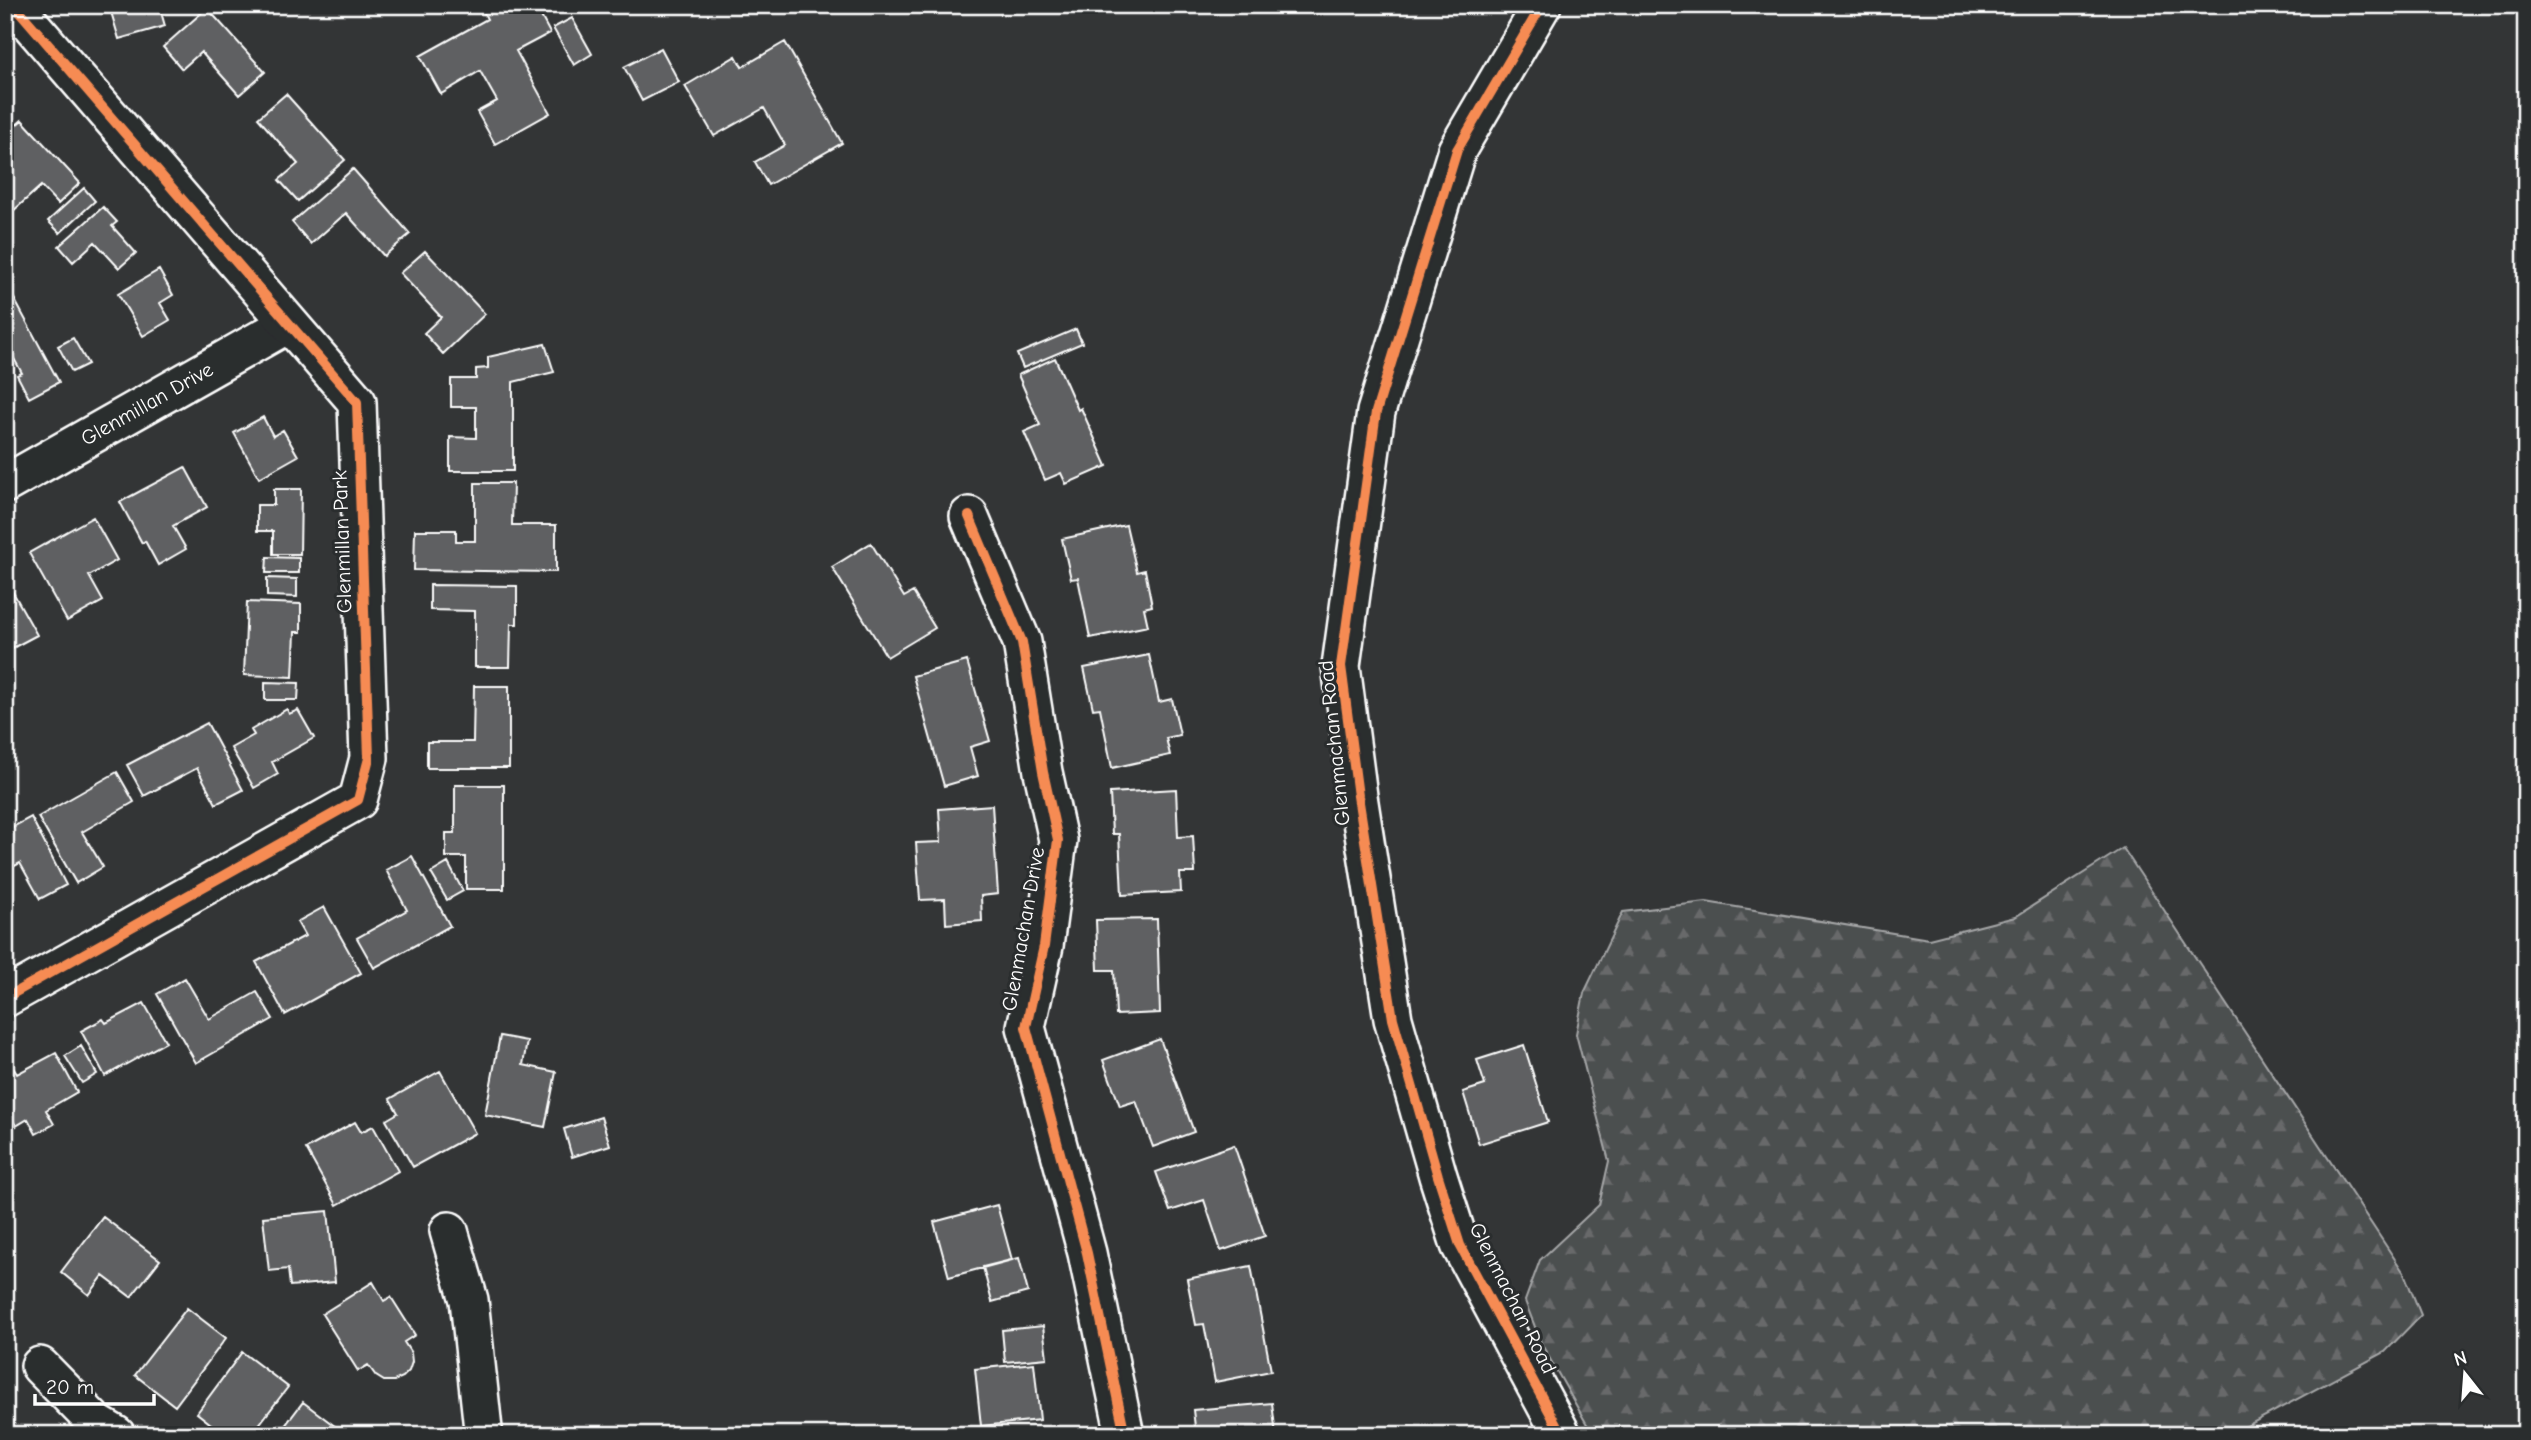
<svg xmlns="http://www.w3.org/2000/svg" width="2531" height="1440" font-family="'Comic Neue',sans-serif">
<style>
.forest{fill:url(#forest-firs);stroke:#a6a7a8;stroke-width:2}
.building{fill:#5f6162;stroke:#fff;stroke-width:2}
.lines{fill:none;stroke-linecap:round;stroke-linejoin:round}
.street-casing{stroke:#fff;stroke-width:42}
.street{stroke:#2a2d2e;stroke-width:37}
.cycleway-casing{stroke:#2a2d2e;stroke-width:15}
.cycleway{stroke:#f68b52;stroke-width:10}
.labels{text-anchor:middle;stroke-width:6;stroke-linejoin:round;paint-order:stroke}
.street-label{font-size:21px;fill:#fff;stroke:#2a2d2e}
</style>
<defs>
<pattern id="forest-firs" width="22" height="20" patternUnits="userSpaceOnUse" patternTransform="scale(1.75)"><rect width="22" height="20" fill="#4c4f50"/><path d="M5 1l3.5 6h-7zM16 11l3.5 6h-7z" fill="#67696a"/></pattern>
</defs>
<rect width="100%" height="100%" fill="#333536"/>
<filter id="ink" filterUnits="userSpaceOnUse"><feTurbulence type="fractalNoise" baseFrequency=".0143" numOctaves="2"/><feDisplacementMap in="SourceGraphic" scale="14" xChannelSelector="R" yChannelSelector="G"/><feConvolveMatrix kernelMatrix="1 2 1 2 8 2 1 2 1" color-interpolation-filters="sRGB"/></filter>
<g filter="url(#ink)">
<!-- forest -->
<path class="forest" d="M2123 848 2404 1273 2421 1315 2385 1352 2230 1435H1593L1542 1345 1525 1301 1540 1260 1599 1205 1609 1161 1576 1034 1584 993 1623 912 1706 902 1929 939 2015 917Z"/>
<!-- building -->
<path class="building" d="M109 5H159L165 26 119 39Z
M480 5H535L550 33 516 51 550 113 495 144 477 112 497 101 480 71 441 94 420 56 487 19Z
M207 8 265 72 239 95 201 52 182 69 163 47Z
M572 18 592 54 574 65 553 28Z
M785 42 842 143 768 185 755 162 785 145 764 108 714 136 685 86 736 56 742 67Z
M661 48 679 82 642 101 624 67Z
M286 94 345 160 298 201 279 180 298 164 258 118Z
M22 120 80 183 58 204 41 186 12 212 5 204V135Z
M353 169 410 234 384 256 346 213 311 244 292 222Z
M84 188 95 201 60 233 48 221Z
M103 207 117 222 112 226 136 253 119 268 95 242 73 262 59 246Z
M425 251 485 314 443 354 424 333 441 317 400 273Z
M159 270 173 295 160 303 170 320 143 336 118 294Z
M10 291 59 382 29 398 17 375 22 373 12 355 5 359V293Z
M1076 329 1082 343 1023 368 1017 354Z
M73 338 88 364 72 372 58 346Z
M545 344 554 372 513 382V471H450V437L476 438V407H451V379H476V369L488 368V357Z
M1055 358 1078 410 1081 408 1107 466 1066 484 1061 473 1045 480 1024 432 1040 425 1018 375Z
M263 417 273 436 283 430 298 456 259 478 234 433Z
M185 467 207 507 173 526 186 549 158 565 145 541 142 543 120 502Z
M475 483H513L512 525H556V572L414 570 415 530H456V541H475Z
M274 489H301L300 554H273V531H257V505H274Z
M93 517 117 560 89 576 103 601 67 621 29 553Z
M1126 525 1137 572 1145 570 1152 606 1144 608 1148 626 1090 638 1078 578 1071 579 1062 539Z
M871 543 904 597 913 592 935 628 887 657 832 567Z
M267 557 299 558V573H266Z
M5 578 37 635 5 652Z
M267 578 297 579V597L267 596Z
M430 585 517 586V624H511L510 667H475V611L430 610Z
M247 602 301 604V632H295L293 677 244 675Z
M1149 655 1159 702 1172 699 1180 735 1166 738 1170 755 1112 768 1100 708 1093 709 1084 668Z
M967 661 990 741 970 747 978 776 944 786 913 676Z
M265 682 299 683 298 700H265Z
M474 686H509V768H427V742H473Z
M287 709 289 714 298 710 314 738 272 762 278 774 254 788 231 748 254 735 251 730Z
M207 723 243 790 216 804 197 768 144 796 127 765Z
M117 772 134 802 82 832 103 867 76 883 38 817Z
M455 785H504V889H466V857H446V833H455Z
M1176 789 1178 837 1193 836 1195 873H1180L1181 892 1122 895 1119 834H1112L1110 793Z
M992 805 998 894 981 896 982 921 946 924 945 899 920 900 916 843 941 842 939 809Z
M31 817 66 885 40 899 20 863 5 871V831Z
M412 856 450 926 374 968 357 938 407 910 386 870Z
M448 863 463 891 447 900 431 873Z
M324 907 361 973 285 1015 256 962 305 936 297 922Z
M1157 919 1160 1013 1116 1015 1114 970H1098L1096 920Z
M185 978 209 1019 257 992 273 1019 196 1063 157 994Z
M144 1003 166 1042 105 1076 81 1031 103 1019 106 1023Z
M500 1036 527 1041 523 1065 556 1072 545 1127 485 1115Z
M1160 1039 1194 1132 1153 1147 1136 1101 1120 1106 1103 1060Z
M1524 1045 1548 1122 1479 1144 1463 1092 1485 1085 1477 1060Z
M81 1046 97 1074 82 1083 65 1056Z
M56 1053 77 1092 46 1110 54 1124 36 1134 28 1119 16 1126 5 1106V1074L14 1069 17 1074Z
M440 1071 475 1133 413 1167 386 1120 398 1113 390 1099Z
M601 1117 610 1145 572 1157 564 1129Z
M355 1122 361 1132 373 1126 398 1171 337 1205 306 1149Z
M1234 1145 1265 1236 1221 1251 1204 1200 1170 1211 1156 1172Z
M997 1205 1012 1260 949 1277 934 1222Z
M328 1211 335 1282 290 1286 288 1269 269 1271 263 1217Z
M103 1217 160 1260 131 1297 103 1276 89 1295 61 1272Z
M1019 1258 1028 1292 992 1302 983 1267Z
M1251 1266 1271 1371 1215 1382 1204 1324 1196 1325 1187 1279Z
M373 1282 384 1301 391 1297 415 1335 404 1342 411 1353 412 1362 409 1371 403 1377 394 1381H384L376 1376 368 1365 358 1371 322 1314Z
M187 1308 226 1338 175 1406 135 1375Z
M1043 1326 1047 1358 1005 1362 1002 1330Z
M242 1352 288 1387 251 1435H225L197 1413Z
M1034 1363 1040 1420 981 1426 975 1369Z
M303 1402 344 1433 343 1435H278Z
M1272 1403 1276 1435H1196L1193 1410Z"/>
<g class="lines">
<!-- street casing -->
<g class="street-casing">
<g id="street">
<path d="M1542 5 1457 150 1376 412 1341 666 1358 796 1393 1019 1438 1176 1460 1245 1562 1435"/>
<path id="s1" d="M5 484 288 324"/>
<path d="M969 516 1022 642 1043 772 1058 840 1044 946 1026 1027 1087 1253 1125 1435"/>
<path d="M5 998 358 800 369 758 357 402 14 5"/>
<path d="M449 1231 469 1300 483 1429 480 1435"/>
<path d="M40 1366 96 1423 116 1435"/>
</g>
</g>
<!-- street -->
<use href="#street" class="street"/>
<!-- cycleway casing -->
<g class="cycleway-casing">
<path id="cycleway" d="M1542 5 1457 150 1376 412 1341 666 1358 796 1393 1019 1438 1176 1460 1245 1562 1435
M969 516 1022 642 1043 772 1058 840 1044 946 1026 1027 1087 1253 1125 1435
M5 998 358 800 369 758 357 402 14 5"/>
</g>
<!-- cycleway -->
<use href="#cycleway" class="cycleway"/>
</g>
</g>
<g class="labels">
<!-- street labels -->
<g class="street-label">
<text dy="7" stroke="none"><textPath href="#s1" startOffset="163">Glenmillan Drive</textPath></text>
<text transform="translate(342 542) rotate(-92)" y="7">Glenmillan Park</text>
<text transform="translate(1334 743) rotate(-96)" y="7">Glenmachan Road</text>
<text transform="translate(1023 929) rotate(-80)" y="7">Glenmachan Drive</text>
<text transform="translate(1513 1298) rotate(63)" y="7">Glenmachan Road</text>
</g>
</g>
<!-- margin -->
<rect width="2531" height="1440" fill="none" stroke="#2a2d2e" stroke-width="28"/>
<rect x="14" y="14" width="2503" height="1412" fill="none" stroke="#fff" stroke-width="2.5" filter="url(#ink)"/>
<!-- north arrow -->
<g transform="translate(2465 1374) rotate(343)" stroke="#2a2d2e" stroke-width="5" paint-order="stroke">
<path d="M0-5L12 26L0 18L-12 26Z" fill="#ffffff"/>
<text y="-10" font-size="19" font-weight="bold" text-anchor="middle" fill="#ffffff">N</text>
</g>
<!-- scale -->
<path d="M35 1394v10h119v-10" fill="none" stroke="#ffffff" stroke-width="3.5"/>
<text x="46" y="1394" font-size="21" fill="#ffffff" stroke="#2a2d2e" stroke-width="5" paint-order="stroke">20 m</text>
</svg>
